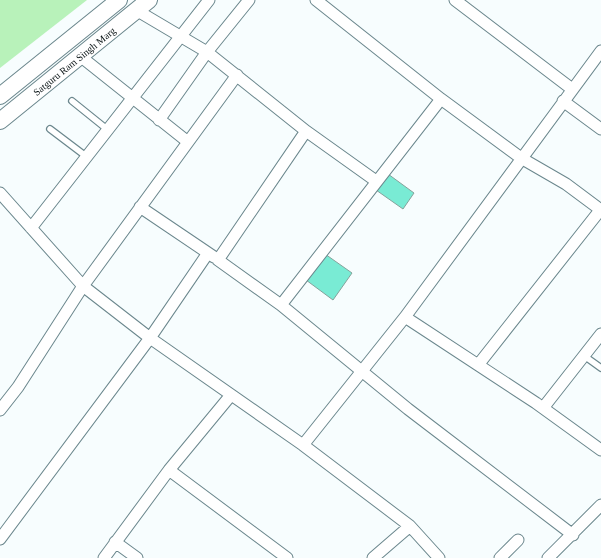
<svg xmlns="http://www.w3.org/2000/svg" width="601" height="558" font-family="'Times New Roman',serif">
<style>
.green{fill:#b8f2ba}
.building{fill:#79ebd4;stroke:#86a29b}
.lines{fill:none;stroke-linecap:round;stroke-linejoin:round}
.service-casing{stroke:#6b878d;stroke-width:8}
.minor-casing{stroke:#6b878d;stroke-width:13}
.secondary-casing{stroke:#6b878d;stroke-width:18}
.service{stroke:#fff;stroke-width:5.5}
.minor{stroke:#fff;stroke-width:11}
.secondary{stroke:#fff;stroke-width:16}
.labels{text-anchor:middle;stroke-width:3;stroke-linejoin:round;paint-order:stroke}
.street-label{font-size:10px;fill:#040e10;stroke:#fff}
</style>
<rect width="100%" height="100%" fill="#f7fdfe"/>
<!-- green -->
<path class="green" d="M0 0H87L0 68Z"/>
<!-- building -->
<path class="building" d="M388 174 414 193 403 209 376 190Z
M325 254 352 273 333 300 306 280Z"/>
<g class="lines">
<!-- service casing -->
<g class="service-casing">
<path id="service" d="M72 101 108 130
M50 129 87 157
M583 355 601 368"/>
</g>
<!-- minor casing -->
<g class="minor-casing">
<path id="minor" d="M249 0 207 52 306 131 218 260 281 305 408 409 573 535
M316 0 441 99 521 158 566 184 601 210
M455 0 572 89
M136 10 207 52 159 120
M601 51 405 317 536 403 601 450
M80 56 188 142
M563 101 601 129
M306 131 376 181
M0 193 83 286 150 338 303 445 405 317
M140 207 214 257
M31 228 209 0
M281 305 441 99
M478 365 601 209
M231 395 169 470 287 558
M543 408 601 334
M0 410 18 387 83 286 237 75
M303 445 410 526 373 558
M410 526 439 558
M0 539 150 338 208 253
M115 542 137 558
M104 558 169 470
M500 558 518 540
M548 558 601 505"/>
</g>
<!-- secondary casing -->
<g class="secondary-casing">
<path id="secondary" d="M0 96 119 0
M0 121 149 0"/>
</g>
<!-- service -->
<use href="#service" class="service"/>
<!-- minor -->
<use href="#minor" class="minor"/>
<!-- secondary -->
<use href="#secondary" class="secondary"/>
</g>
<g class="labels">
<!-- street labels -->
<g class="street-label">
<text transform="translate(74 61) rotate(-39)" y="4">Satguru Ram Singh Marg</text>
</g>
</g>
</svg>
